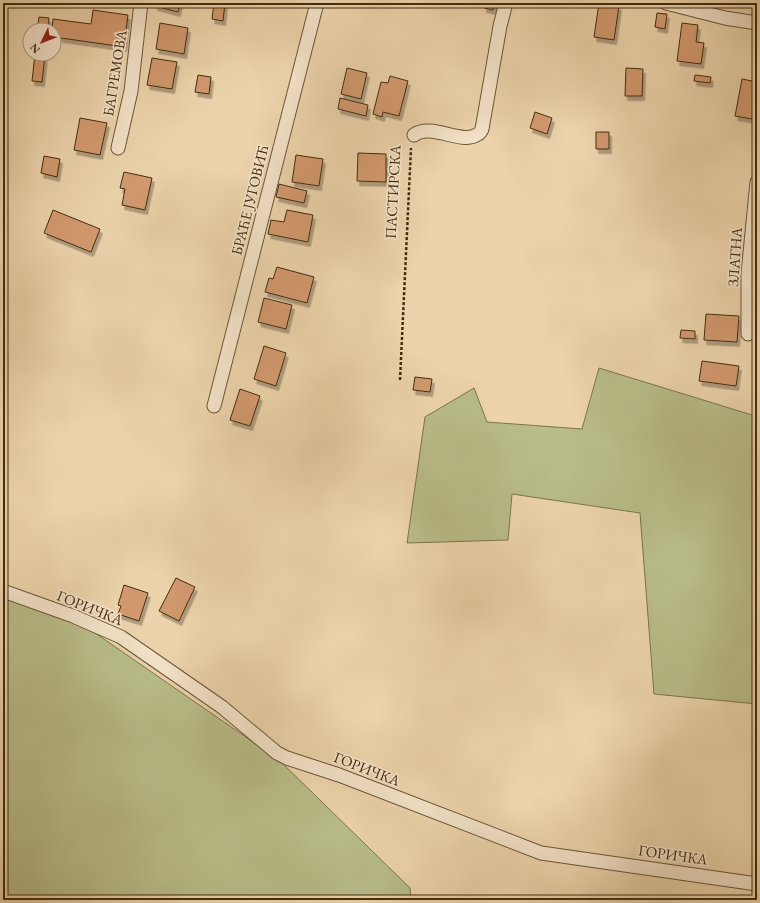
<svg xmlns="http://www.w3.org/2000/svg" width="760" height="903" font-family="'EB Garamond',serif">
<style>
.green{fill:#b8bc89;stroke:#7d744c}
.building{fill:#d2996e;stroke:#422c0f;filter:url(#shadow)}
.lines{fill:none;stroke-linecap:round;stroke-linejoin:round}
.minor-casing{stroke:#6c5636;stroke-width:15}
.path{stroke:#422c0f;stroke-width:2.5;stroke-dasharray:3 2;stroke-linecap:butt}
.minor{stroke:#f3e2c8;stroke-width:13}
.labels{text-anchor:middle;stroke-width:3.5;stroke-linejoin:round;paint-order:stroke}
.street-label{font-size:15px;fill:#422c0f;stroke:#f3e2c8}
</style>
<defs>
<filter id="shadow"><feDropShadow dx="2.5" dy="4.5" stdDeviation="0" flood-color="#0004"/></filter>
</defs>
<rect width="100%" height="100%" fill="#ecd3ab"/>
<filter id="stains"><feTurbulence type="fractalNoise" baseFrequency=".005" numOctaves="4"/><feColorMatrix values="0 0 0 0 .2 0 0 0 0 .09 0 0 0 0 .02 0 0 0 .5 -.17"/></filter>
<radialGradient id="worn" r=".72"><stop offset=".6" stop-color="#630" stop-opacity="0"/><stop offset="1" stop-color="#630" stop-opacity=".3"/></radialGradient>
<!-- green -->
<path class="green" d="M599 368 752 415H757V704L654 694 640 513 512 494 508 540 407 543 425 417 474 388 487 422 582 429Z
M3 596 85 626 279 760 410 888 411 900H3Z"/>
<!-- building -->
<path class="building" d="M155 3H180L178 12 155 6Z
M214 3H225L223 21 212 19Z
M485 3H495L493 10 484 8Z
M599 3 619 6 614 40 594 37Z
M93 10 128 15 124 47 54 37V30H52L53 19 91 24Z
M657 13 667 14 665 29 655 27Z
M39 17 49 18 48 30H37Z
M160 23 188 28 184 54 156 49Z
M682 23 698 25 696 42 704 43 701 64 677 61Z
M35 54H45L42 82 32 81Z
M152 58 177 62 172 89 147 85Z
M347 68 367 73 361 99 341 94Z
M626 68 643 69 642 96H625Z
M198 75 211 77 209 94 195 92Z
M695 75 711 77 710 83 694 81Z
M390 76 408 81 399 116 383 112 382 117 373 114 381 82 388 83Z
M742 79 757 82V89L752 119 735 116Z
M340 98 368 105 366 116 338 109Z
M535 112 552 118 547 134 530 128Z
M80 118 107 123 100 155 74 150Z
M596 132H609V149H596Z
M358 153 386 154V182L357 181Z
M296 155 323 159 319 186 292 182Z
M44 156 60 159 57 177 41 173Z
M124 172 152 178 145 210 122 205 125 189 120 188Z
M279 184 307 191 304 203 276 197Z
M53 210 100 229 91 252 44 233Z
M287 210 313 215 308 242 268 234 271 220 284 222Z
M277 267 314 277 307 303 265 292 269 278 273 279Z
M264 298 292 305 286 329 258 322Z
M706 314 739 316 737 342 704 340Z
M681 330 695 331V339L680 338Z
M264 346 286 353 276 386 254 379Z
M702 361 739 366 736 386 699 381Z
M415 377 432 379 430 392 413 390Z
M240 389 260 396 250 426 230 420Z
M176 578 195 587 179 621 159 611Z
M124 585 148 593 139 621 118 614 121 606 118 605Z"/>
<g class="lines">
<!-- minor casing -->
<g class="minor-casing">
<path id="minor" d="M666 3 725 18 757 23
M414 135C431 122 463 146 478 134 479 134 482 130 482 129L500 26 506 3
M118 148 131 91 141 3
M748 334V273L757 182
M214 406 317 3
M3 591 73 616 121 637 222 707 277 753 287 758 339 775 541 853 757 884"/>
</g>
<!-- path -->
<path class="path" d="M400 380 411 148"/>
<!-- minor -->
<use href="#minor" class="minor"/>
</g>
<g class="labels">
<!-- street labels -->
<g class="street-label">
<text transform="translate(115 73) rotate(-81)" y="5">БАГРЕМОВА</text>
<text transform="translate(393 192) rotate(-87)" y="5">ПАСТИРСКА</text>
<text transform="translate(250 200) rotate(-76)" y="5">БРАЋЕ ЈУГОВИЋ</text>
<text transform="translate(735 257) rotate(-86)" y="5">ЗЛАТНА</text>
<text transform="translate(90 608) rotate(22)" y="5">ГОРИЧКА</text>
<text transform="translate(367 769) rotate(21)" y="5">ГОРИЧКА</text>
<text transform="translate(673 855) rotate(8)" y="5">ГОРИЧКА</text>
</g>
</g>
<!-- margin -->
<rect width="760" height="903" fill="none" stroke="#ecd3ab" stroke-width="16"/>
<rect x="4" y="4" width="752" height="895" fill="none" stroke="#422c0f" stroke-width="2"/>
<rect x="8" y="8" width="744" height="887" fill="none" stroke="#422c0f"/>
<!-- north arrow -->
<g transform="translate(42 42) rotate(227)"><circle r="19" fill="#f3e2c8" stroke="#ac997e"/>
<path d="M0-3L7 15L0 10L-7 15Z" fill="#8f2418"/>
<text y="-6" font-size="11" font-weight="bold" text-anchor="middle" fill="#422c0f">N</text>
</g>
<rect width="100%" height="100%" filter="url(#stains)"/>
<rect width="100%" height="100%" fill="url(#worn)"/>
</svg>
